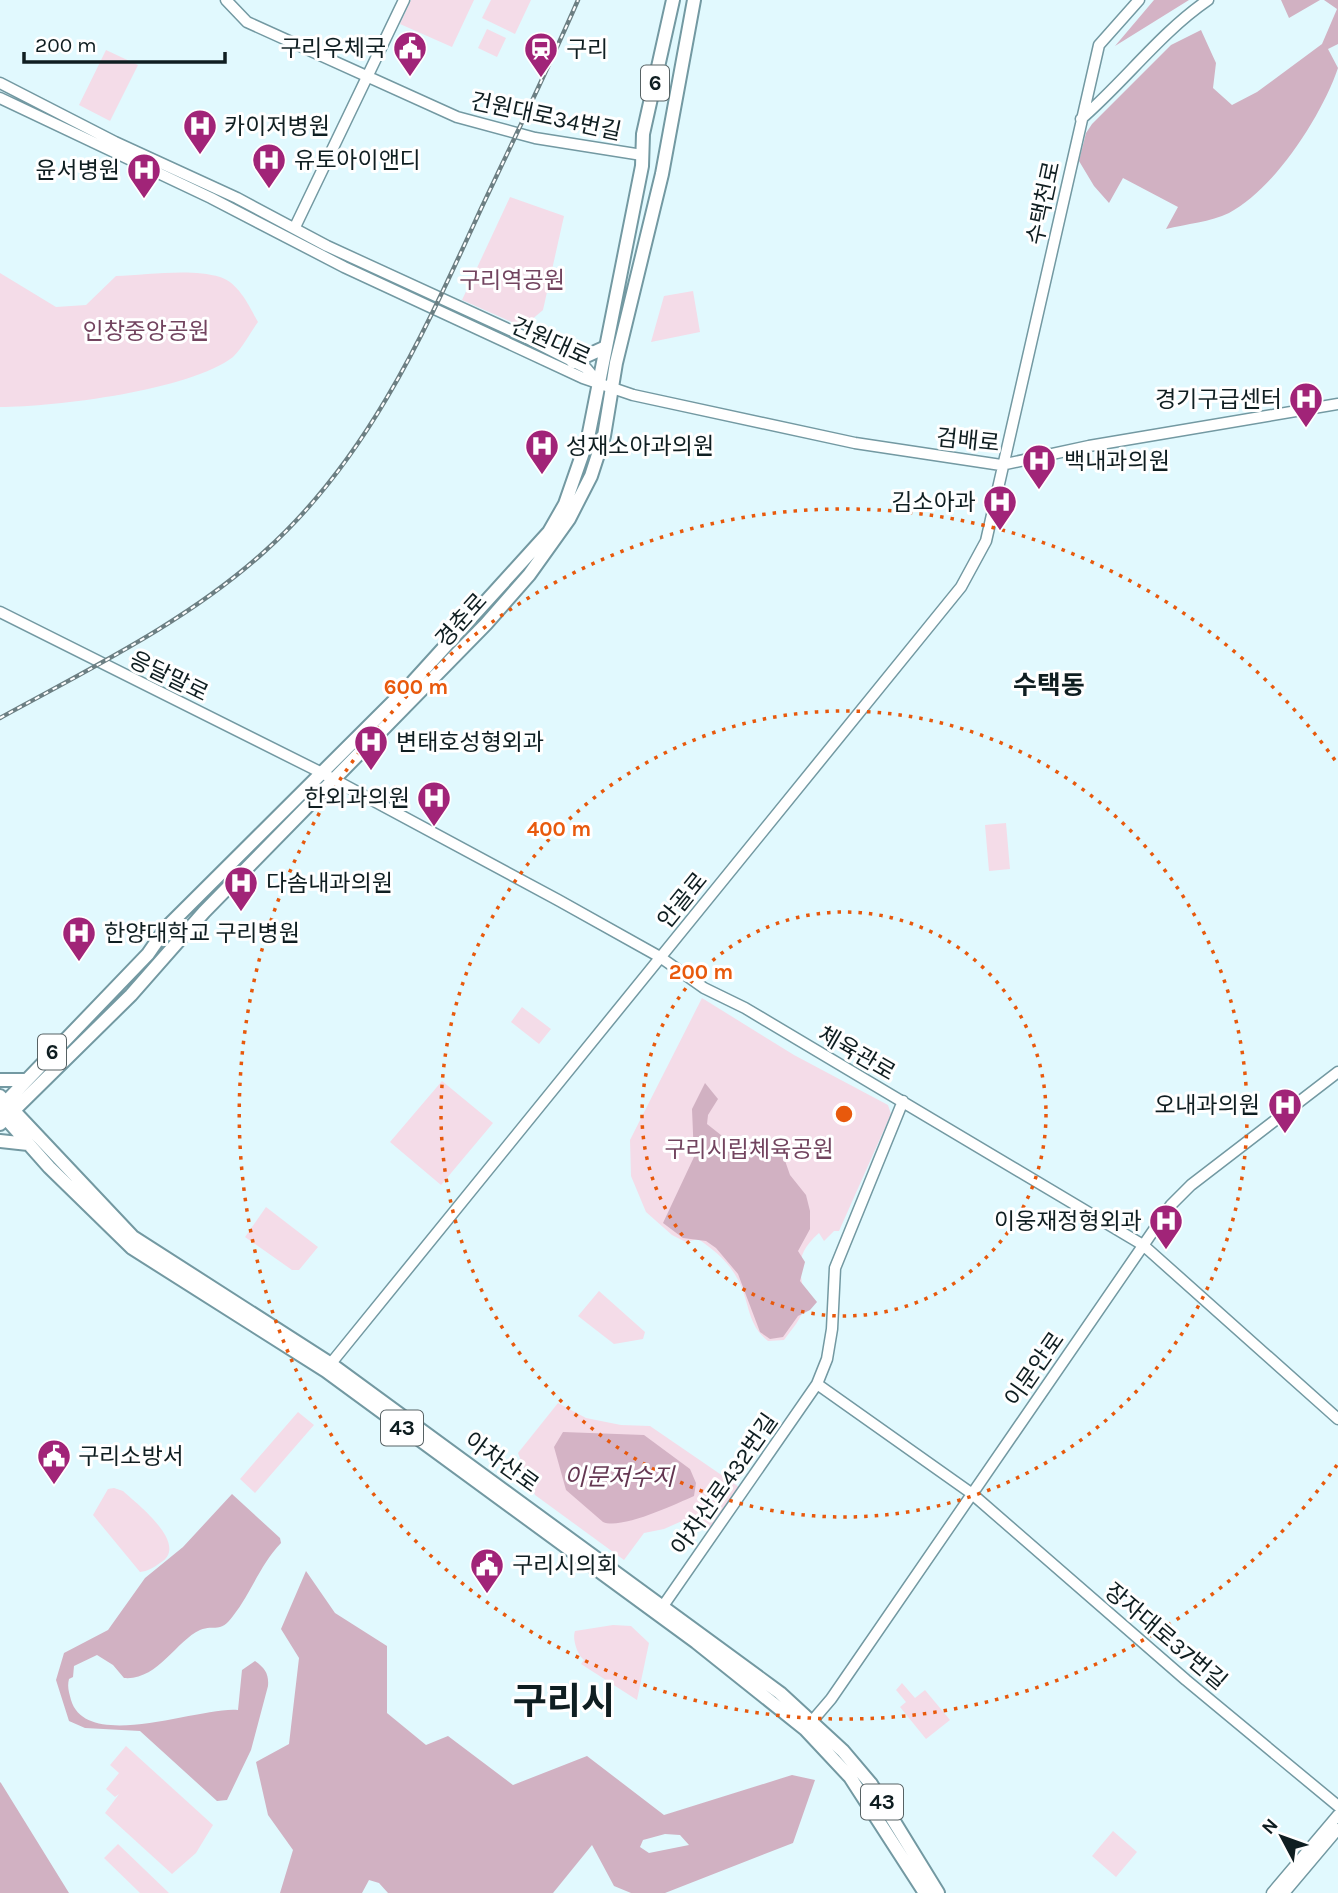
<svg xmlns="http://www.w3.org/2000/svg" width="1338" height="1893" font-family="Karla,'Noto Sans KR',sans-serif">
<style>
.green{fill:#f4dce8}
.forest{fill:#d1b1c2;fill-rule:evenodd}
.water{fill:#d4b3c5}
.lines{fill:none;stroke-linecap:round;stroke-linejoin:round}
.minor-casing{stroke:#7399a2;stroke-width:13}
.major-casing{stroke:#7399a2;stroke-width:16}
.minor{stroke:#fff;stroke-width:10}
.major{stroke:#fff;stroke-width:12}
.rail-casing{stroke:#6c7f83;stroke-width:4.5}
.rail{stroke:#fff;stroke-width:2;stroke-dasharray:5;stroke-linecap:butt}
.ring{fill:none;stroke:#e8590c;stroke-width:3.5;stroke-dasharray:3.5 7}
.labels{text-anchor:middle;stroke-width:6;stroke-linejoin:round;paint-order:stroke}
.shield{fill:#fff;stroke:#576264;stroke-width:2}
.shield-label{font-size:21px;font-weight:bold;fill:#0f1e21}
.poi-label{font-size:23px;fill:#0f1e21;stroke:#fff;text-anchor:start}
.street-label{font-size:23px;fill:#0f1e21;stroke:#fff}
.park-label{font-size:23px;fill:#72445f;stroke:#fff}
.water-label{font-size:24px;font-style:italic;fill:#643752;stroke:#fff}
.quarter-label{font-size:26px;font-weight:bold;fill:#0f1e21;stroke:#fff}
.town-label{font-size:37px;font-weight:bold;fill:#0f1e21;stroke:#fff}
.centre{fill:#e8590c;stroke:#fff;stroke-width:3.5}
.ring-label{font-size:21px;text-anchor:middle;font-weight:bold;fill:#e8590c;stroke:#fff;stroke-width:6;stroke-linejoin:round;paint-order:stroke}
</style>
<rect width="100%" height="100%" fill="#e1f9fe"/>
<!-- green -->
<path class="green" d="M411 0H474L452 47 400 24Z
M491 0H531L515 34 482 18Z
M487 29 506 38 497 57 478 48Z
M106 50 138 65 110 121 79 105Z
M510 197 564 216 543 310 523 327 462 300Z
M0 273 56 307 86 305 116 276C146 275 191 268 220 277 239 283 249 306 258 322 250 333 242 349 233 357 191 390 55 407 0 407Z
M693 291 700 332 651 342 664 296Z
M1006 823 1010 869 989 871 985 825Z
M702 998 794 1055 888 1105 891 1114 839 1231H834L824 1241 819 1233C787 1261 806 1277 804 1306 802 1319 791 1330 784 1340L768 1341C746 1324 750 1300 737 1278 727 1260 714 1250 698 1239L686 1242 672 1235 646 1212 631 1176 630 1140Z
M522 1007 551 1029 539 1044 511 1022Z
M442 1081 493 1123 441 1185 390 1142Z
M266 1207 318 1247 299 1270H292L245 1237Z
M599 1291 645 1332 643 1339 614 1344 578 1316Z
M558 1403 586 1418 621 1425 650 1426 739 1487 709 1530 691 1517 664 1529 644 1533 624 1560 535 1495 518 1453Z
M298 1412 314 1425 255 1493 240 1479Z
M114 1488 123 1491C136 1503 191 1545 160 1563 153 1568 148 1571 140 1572L93 1515 108 1489Z
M613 1625 631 1626 649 1643 637 1700 581 1664 584 1660C577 1655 572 1638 575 1631Z
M902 1683 915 1698 925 1690 950 1720 926 1739 900 1707 906 1702 896 1690Z
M126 1746 213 1825 196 1853 172 1874 105 1813 119 1794 115 1797 106 1789 119 1773 110 1765Z
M1113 1831 1137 1852 1116 1877 1092 1856Z
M118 1844 169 1893H140L104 1858Z"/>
<!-- forest -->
<path class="forest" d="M1281 0H1320L1289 18Z
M1324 0H1338V44L1328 49 1338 68C1322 115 1275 189 1229 213 1211 222 1186 224 1166 229L1178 207 1123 178 1109 203 1094 186 1079 161 1086 133 1092 124 1171 45 1201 30 1216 63 1213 88 1232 105 1257 92 1322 44 1337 9Z
M705 1083 718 1099 708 1115 707 1124 726 1139 756 1150 782 1152 790 1175 806 1195 810 1211V1229L798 1251 805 1262 800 1281 817 1302 810 1310 798 1316 783 1337 770 1339 760 1332 738 1274 716 1248 706 1241 683 1238 663 1223 694 1157 692 1109Z
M232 1494 280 1538 281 1543C260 1565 251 1593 233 1616 220 1634 215 1624 200 1630 176 1641 157 1681 124 1678L113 1665 97 1655 74 1666 73 1677 69 1679C67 1687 69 1692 71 1700 87 1753 201 1706 238 1710L242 1670 255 1661C265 1668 269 1674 268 1686L251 1750 227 1800 217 1801 140 1731 85 1728 69 1721 56 1680 64 1653 108 1630 145 1578 183 1547Z
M306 1571 335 1613 387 1646V1713L426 1745 448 1736 513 1785 587 1756 664 1815 792 1775 815 1780 793 1843 665 1893H631L614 1886 592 1845 553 1893H388L379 1883 369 1880 362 1893H280L293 1850 268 1815 256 1762 289 1744 299 1658 281 1629ZM665 1834 680 1835 689 1845 649 1853 640 1847 643 1840Z
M0 1782 1 1783 69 1893H0Z"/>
<!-- water -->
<path class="water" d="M1154 0H1189L1115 46Z
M563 1432 644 1435 690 1469 696 1483 694 1496C676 1504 621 1530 603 1522L566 1490 554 1447Z"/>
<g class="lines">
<!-- minor casing -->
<g class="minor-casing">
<path id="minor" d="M226 0 247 22 457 117 535 138 642 155
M0 83 115 142 237 198 327 246 521 335 586 368 597 381
M0 98 211 198 344 267 583 378 633 395 855 443 1001 465 1089 446 1338 404
M1081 119C1125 81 1160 33 1208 0
M295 227 404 0
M0 612 322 773 558 900 660 957 704 988 745 1008 1143 1245 1338 1419
M328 1367 961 587 986 541 1099 45 1139 0
M817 1384 971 1493 1186 1680 1338 1806
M663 1606 817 1384 827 1359 832 1329 835 1268 903 1101
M807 1727 831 1699 1171 1205 1191 1185 1338 1072
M1272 1893 1338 1815
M1284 1893 1338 1829"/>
</g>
<!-- major casing -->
<g class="major-casing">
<path id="major" d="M573 362 606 347
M0 1080H26
M0 1096 133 1237 331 1364 780 1693 843 1751 871 1784 938 1893
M0 1108 148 954 166 928 411 684 549 532 565 504 588 438 642 166 643 134 673 0
M3 1115 49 1167 132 1248 326 1371 696 1642 805 1729 850 1777 925 1893
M0 1124 131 995 204 912 486 624 529 575 569 519 591 476 604 436 616 363 662 174 694 0
M0 1141 28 1144"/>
</g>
<!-- minor -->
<use href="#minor" class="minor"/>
<!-- major -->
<use href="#major" class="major"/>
<!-- rail casing -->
<g class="rail-casing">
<path id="rail" d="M0 718C89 669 188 621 264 552 368 459 423 335 480 211 513 141 547 71 578 0"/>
</g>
<!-- rail -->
<use href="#rail" class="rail"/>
</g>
<!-- distance rings -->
<g class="ring">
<circle cx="844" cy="1114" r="202"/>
<circle cx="844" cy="1114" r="403"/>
<path d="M1337 1465A605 605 0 1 1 1337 763"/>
</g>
<!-- icons -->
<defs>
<g id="civic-pin" transform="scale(1.75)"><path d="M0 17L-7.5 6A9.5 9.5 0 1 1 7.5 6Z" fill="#a12478" stroke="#fff"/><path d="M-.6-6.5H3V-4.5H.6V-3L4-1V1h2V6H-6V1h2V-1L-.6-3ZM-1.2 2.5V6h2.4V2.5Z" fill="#fff"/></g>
<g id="station-pin" transform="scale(1.75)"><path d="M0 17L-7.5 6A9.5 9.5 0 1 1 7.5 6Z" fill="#a12478" stroke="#fff"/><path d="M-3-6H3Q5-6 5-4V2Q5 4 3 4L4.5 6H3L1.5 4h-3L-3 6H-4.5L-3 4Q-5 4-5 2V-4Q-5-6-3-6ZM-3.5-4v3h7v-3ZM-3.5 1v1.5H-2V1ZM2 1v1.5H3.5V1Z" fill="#fff"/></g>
<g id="hospital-pin" transform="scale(1.75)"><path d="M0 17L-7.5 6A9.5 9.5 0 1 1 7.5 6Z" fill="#a12478" stroke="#fff"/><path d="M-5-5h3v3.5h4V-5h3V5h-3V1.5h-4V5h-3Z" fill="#fff"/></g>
</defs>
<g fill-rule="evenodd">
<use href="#civic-pin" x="410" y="48"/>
<use href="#station-pin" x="541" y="49"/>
<use href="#hospital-pin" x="200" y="126"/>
<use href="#hospital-pin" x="269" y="160"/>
<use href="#hospital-pin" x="144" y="170"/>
<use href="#hospital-pin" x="1306" y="399"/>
<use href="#hospital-pin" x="542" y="446"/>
<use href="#hospital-pin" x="1039" y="461"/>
<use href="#hospital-pin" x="1000" y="502"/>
<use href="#hospital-pin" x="371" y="742"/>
<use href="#hospital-pin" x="434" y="798"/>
<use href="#hospital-pin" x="241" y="883"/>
<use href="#hospital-pin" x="79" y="933"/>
<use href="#hospital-pin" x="1285" y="1105"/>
<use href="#hospital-pin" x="1166" y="1221"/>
<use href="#civic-pin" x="54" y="1456"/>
<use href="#civic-pin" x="487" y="1565"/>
</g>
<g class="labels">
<!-- shield labels -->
<g class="shield">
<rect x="641" y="65.5" width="28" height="35" rx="5"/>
<rect x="38" y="1034.5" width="28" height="35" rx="5"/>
<rect x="381" y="1410.5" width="42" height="35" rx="5"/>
<rect x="861" y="1784.5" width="42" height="35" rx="5"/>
</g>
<g class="shield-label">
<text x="655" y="90">6</text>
<text x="52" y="1059">6</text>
<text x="402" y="1435">43</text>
<text x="882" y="1809">43</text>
</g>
<!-- poi labels -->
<g class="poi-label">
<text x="386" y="56" text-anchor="end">구리우체국</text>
<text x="566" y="57">구리</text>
<text x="224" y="134">카이저병원</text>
<text x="294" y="168">유토아이앤디</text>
<text x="120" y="178" text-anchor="end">윤서병원</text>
<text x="1282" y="407" text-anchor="end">경기구급센터</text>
<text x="566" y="454">성재소아과의원</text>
<text x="1064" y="469">백내과의원</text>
<text x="976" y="510" text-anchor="end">김소아과</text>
<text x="396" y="750">변태호성형외과</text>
<text x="410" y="806" text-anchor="end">한외과의원</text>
<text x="266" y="891">다솜내과의원</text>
<text x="104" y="941">한양대학교 구리병원</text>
<text x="1260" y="1113" text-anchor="end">오내과의원</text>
<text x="1142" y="1229" text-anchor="end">이웅재정형외과</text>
<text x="78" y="1464">구리소방서</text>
<text x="512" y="1573">구리시의회</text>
</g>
<!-- street labels -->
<g class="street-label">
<text transform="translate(546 116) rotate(12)" y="8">건원대로34번길</text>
<text transform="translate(1043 203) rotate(-78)" y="8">수택천로</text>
<text transform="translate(551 341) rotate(24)" y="8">건원대로</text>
<text transform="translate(968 440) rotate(6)" y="8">검배로</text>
<text transform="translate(461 620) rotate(-48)" y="8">경춘로</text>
<text transform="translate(169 676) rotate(26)" y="8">응달말로</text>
<text transform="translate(682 900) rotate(-51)" y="8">안골로</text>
<text transform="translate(857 1053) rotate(30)" y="8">체육관로</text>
<text transform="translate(1034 1369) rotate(-55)" y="8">이문안로</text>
<text transform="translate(502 1462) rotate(36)" y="8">아차산로</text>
<text transform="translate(724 1484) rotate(-55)" y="8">아차산로432번길</text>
<text transform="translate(1166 1636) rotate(40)" y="8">장자대로37번길</text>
</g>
<!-- park labels -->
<g class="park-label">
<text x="512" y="288">구리역공원</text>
<text x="146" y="339">인창중앙공원</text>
<text x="749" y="1157">구리시립체육공원</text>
</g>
<!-- water labels -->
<g class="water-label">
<text x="619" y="1485">이문저수지</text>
</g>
<!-- quarter labels -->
<g class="quarter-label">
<text x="1049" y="694">수택동</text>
</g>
<!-- town labels -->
<g class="town-label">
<text x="564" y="1714">구리시</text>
</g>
</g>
<circle cx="844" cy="1114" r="10" class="centre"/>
<g class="ring-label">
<text x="416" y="694">600 m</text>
<text x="559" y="836">400 m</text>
<text x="701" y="979">200 m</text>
</g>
<!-- north arrow -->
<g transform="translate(1282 1837) rotate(311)" stroke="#ffffff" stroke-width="5" paint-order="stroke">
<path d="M0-5L12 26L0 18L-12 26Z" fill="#0f1e21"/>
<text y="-10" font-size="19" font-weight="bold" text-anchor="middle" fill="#0f1e21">N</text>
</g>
<!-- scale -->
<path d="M24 52v10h201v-10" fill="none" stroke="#0f1e21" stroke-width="3.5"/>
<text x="35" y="52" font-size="21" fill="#0f1e21" stroke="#ffffff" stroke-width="5" paint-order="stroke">200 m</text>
</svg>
